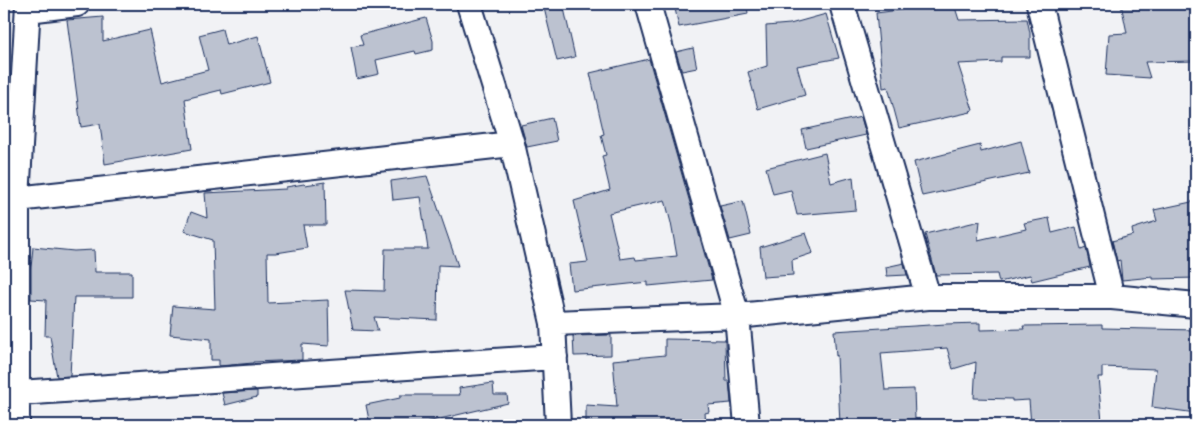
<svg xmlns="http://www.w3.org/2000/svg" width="1200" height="429" font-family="'Patrick Hand',sans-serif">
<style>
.building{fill:#bcc2d0;stroke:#1b2f5e;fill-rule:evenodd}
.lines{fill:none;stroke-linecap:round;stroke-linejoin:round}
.minor-casing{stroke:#1b2f5e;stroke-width:28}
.minor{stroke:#fff;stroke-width:24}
</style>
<rect width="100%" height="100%" fill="#f1f2f5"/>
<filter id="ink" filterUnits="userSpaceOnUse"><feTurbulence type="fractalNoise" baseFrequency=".02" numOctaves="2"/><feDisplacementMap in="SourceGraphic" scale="10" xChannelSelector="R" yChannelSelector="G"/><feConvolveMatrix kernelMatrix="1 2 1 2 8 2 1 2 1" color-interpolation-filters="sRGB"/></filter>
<g filter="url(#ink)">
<!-- building -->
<path class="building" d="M543 4H563L575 57 557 61Z
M674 4H747L748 14 679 27Z
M946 4H954L959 20 1027 19 1030 33V57H1001V62L958 64 973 110 970 111 971 112 899 128 888 87 883 88 876 13Z
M1121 4H1196V61L1145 62 1150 78 1106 75 1109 34 1127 33Z
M826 14 839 58 797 66 805 95 758 109 748 72 767 66 766 26 790 24Z
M103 17V41L150 30 162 82 208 70 199 35 222 29 226 45 258 36 270 82 222 94 221 90 185 99 192 149 105 164 100 124 81 127 67 20Z
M426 18 433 41V50L416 54 415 51 376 60 379 74 357 79 351 47 363 45 360 35Z
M693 48 697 68 682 71 676 52Z
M649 59 712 280 648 286V282L572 290 569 264 588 262 574 201 610 190 602 156 606 155 601 135 604 134 590 73ZM665 200 671 223 677 256 636 260 635 257 620 259 609 213Z
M861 117 866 135 806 148 802 130Z
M552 118 557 141 527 147 521 125Z
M1021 141 1029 173 922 196 914 162 980 145 981 152Z
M825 153 831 183 853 177 856 210 797 215 791 190 773 194 766 168Z
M427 176 458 266 438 265 437 320 374 317 378 331 353 330 345 290 384 291 385 249H428L420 197 393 200 391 181Z
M325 182 326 225H303L307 248 276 253H267L268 303 328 300 329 346 302 344V360L253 362V363L219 366V360H211V339L170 335 173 306 215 309 213 240 184 231 191 212 207 218 205 193 286 189V187L304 184 305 185Z
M743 201 751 235 730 240 720 206Z
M1196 201V278L1153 279V277L1122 280 1120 260 1117 261 1112 241 1133 235 1132 229 1157 221 1154 210Z
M1049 218 1052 233 1076 227 1081 250 1086 248 1090 267 1032 281 1030 275 999 282 997 274 936 275 925 234 980 221 978 240 1026 229 1024 223Z
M806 233 813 253 792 260 793 275 763 277 760 247Z
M33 247 74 251 94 250 95 272H132V297H74L70 376 57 377 50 336H45L46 300 31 299V268Z
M904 263 907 275 887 276 886 267Z
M980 323V330L1024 329 1023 326 1102 325V328L1196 330V413L1152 407 1156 369 1102 367V377H1098L1102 422 1066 425H1031L1029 400 1012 401V399L974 398 976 362 953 369 947 348 881 353 885 390 914 389 915 419 887 421V424L840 425 837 355 836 356 834 331 946 324Z
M611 335V355L574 356 573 336Z
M665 339 725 340 726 381H729L731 403 708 405 709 412 705 413 706 425H586V405L617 407 613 360 665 355Z
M493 383 494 395H507L508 403 427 422V425H370L366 405 400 398V395H460L459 388Z
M257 391V397L225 405 222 393Z"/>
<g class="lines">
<!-- minor casing -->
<g class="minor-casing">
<path id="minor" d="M469 4 512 144 553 323 558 425
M648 4 737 316 747 425
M842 4 928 297
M1039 4 1112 297
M28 10 77 4
M4 199H17L512 144
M553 323 737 316 928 297H1112L1196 305
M4 394 555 357
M17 425V199L28 4"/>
</g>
<!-- minor -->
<use href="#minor" class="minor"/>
</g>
</g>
<!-- margin -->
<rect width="1200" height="429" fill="none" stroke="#fff" stroke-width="20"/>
<rect x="10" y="10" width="1180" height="409" fill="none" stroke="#1b2f5e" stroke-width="2" filter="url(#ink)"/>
</svg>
